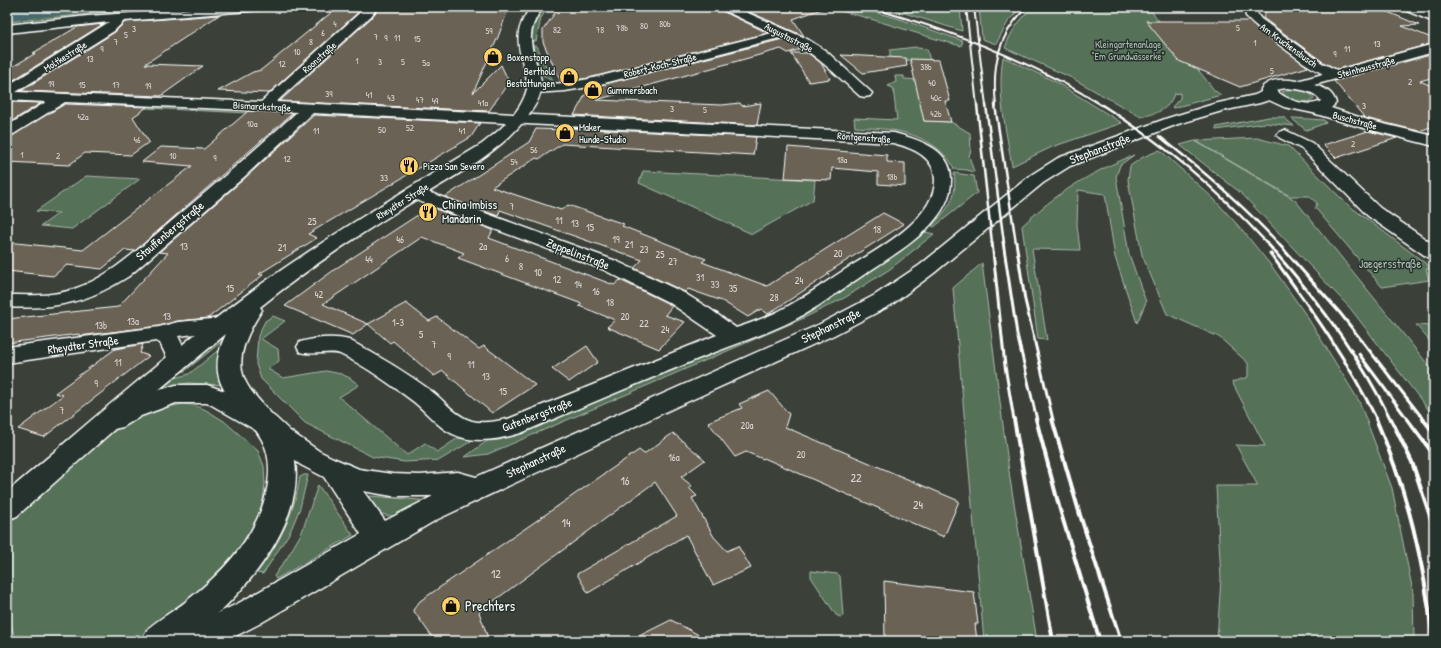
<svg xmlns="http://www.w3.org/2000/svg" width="1441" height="648" font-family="'Patrick Hand',sans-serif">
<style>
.green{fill:#557159;stroke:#aab8ac}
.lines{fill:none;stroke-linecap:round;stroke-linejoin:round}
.canal{fill:#496b6f;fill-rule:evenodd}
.building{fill:#6b6254;stroke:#fff}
.minor-casing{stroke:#fff;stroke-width:3}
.tertiary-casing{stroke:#fff;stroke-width:3}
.secondary-casing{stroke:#fff;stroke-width:3}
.minor{fill:#26332d;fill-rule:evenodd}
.tertiary{fill:#26332d;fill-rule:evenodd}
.secondary{fill:#26332d;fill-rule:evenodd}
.rail-far3{stroke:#fff;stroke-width:2}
.rail-far2{stroke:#fff;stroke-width:2.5}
.rail-far1{stroke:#fff;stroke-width:3}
.rail{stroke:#fff;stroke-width:4}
.labels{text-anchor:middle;stroke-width:3;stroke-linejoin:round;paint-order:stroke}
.far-number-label{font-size:9px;fill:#dad8d4}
.far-street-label{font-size:10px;fill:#fff;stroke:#26332d}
.far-park-label{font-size:10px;fill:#b2bfb4;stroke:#26332d}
.far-poi-label{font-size:10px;fill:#fff;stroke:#26332d;text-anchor:start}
.number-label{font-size:10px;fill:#dad8d4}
.street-label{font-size:12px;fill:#fff;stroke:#26332d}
.poi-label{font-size:12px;fill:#fff;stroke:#26332d;text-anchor:start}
.park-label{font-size:12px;fill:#b2bfb4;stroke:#26332d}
.near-number-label{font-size:12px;fill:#dad8d4}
.near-poi-label{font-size:14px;fill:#fff;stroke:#26332d;text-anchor:start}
</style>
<rect width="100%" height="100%" fill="#3b4139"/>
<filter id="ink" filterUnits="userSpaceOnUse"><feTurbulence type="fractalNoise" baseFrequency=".025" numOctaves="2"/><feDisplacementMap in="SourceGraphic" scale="8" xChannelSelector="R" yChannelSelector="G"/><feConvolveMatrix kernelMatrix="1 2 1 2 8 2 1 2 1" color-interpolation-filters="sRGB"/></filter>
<g filter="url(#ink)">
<!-- green -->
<path class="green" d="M7 7H69L7 13Z
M120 7H161L7 22V18Z
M544 7H548L541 18 536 41H530C531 28 535 17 544 7Z
M824 7H855L897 18 963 41 961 46C915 34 871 17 824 7Z
M885 7H960L962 31Z
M979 7H1022L1009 20 996 44 982 39Z
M1033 7H1148L1215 91 1221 95 1173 108 1172 107 1180 98V93L1174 94C1168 111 1157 113 1141 117L1072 78 1005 48C1011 31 1020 19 1033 7Z
M530 46H537L553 82 544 76Z
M916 47 917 48 927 49 930 61 897 60 890 58V50Z
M1003 57 1056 82 1122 123 1052 147 1012 166C1006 130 997 94 1003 57Z
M895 76H904V79L920 80 924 121 951 122 970 133 971 150 969 156 974 172 967 170 954 169C951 160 944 154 937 148 911 129 886 129 855 127L854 118 897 120 893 88 888 86 896 82Z
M1291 89C1299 90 1311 91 1314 99 1306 105 1287 101 1282 92Z
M151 104 158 106 275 111 277 110 294 111 290 115 145 108Z
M1269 117H1283L1294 126 1265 123 1216 130V127Z
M1294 118 1324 120 1326 123 1306 130 1292 119Z
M1257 138 1288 146 1347 204 1433 269H1426L1429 280 1382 287 1317 210 1315 208 1317 203 1309 196H1290L1196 141Z
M1195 141 1295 200 1434 372V417L1350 308 1242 194 1180 145Z
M1160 150 1214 199 1244 232 1273 268 1306 315 1359 401 1392 488 1413 592 1414 641H1217L1221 578 1216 486H1258L1236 445 1265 446 1232 382 1248 377V363L1219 337 1167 314 1142 255 1128 180 1130 166 1143 157Z
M1134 155 1120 165 1116 177 1129 254 1146 302 1137 323 1115 257 1105 194 1078 190 1077 225 1080 250 1032 249 1047 340 1038 339 1022 226C1055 194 1091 172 1134 155Z
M643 171 815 180 813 200 752 234 639 183Z
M954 173 974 176 977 193 934 227 932 226C948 208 958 199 954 173Z
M86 176 140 179 72 229 41 226 59 213 36 211Z
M925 232 934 234 890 269 846 297 804 318 488 454 465 457 487 441 499 440 532 428 780 325 801 315 902 250Z
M982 263 1010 479 1037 641H984L953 288Z
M273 316 285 321 261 339 278 349 279 361 268 369 283 378 326 371 341 374 350 378 359 385 339 397 407 455 425 443 437 452 458 438 473 440 440 460 405 462 373 457 305 423 261 379 256 364 258 336 265 321Z
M1416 325 1434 326V346Z
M230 327 225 339 185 371 173 375Z
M222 350 223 385 188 383 159 390 164 381 189 374 216 352Z
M183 404 193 405 206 410 224 421 258 451 264 466 265 484 263 501 256 522 233 563 172 618 138 641H15L7 603V523L91 450 121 426 136 417 153 410Z
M304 475H308L300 508 290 532 263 574 257 573C281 540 293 517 300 477Z
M318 485 353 535 276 579 274 576 287 558 302 532Z
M370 496 420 500 425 504C399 516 387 525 365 500Z
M811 571 837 574 840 576 843 616 840 617 836 615 811 577Z"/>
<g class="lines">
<!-- canal -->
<path class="canal" d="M58 7H100L98 10 94 11 7 20V12Z"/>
</g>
<!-- building -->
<path class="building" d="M338 7H364L269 93 218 91 253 72 261 70Z
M379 7H509L498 37 473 93 501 65 509 82 489 111 280 101 372 17Z
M559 7H718L720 10 768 33 589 78 561 82 543 42V30Z
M738 7H821L822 9 793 19 804 36Z
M1268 7H1376L1419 25 1402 26 1434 39V43L1337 69 1323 62 1263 18Z
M219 15 145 64 203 66 161 96 21 91 115 32 125 22Z
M1146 21H1249L1282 48 1308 67 1240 87 1179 61Z
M103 24 7 84V70L36 53H33L77 27Z
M783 39 801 49 788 53 781 49 596 100 722 105 740 103 742 106 761 103 757 125 574 115 589 88Z
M791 53H808L821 63 830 79 809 82Z
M1434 54V77L1420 81 1434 87V126L1419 131 1365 118 1334 81Z
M841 55 906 58 907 66 863 73Z
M910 59 939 60 950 101H945L951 122 924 121Z
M7 102 41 103 7 124Z
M65 104 147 107 133 117 149 142 131 155 85 153 69 165 7 162V138Z
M248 111 293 113 135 251 125 250 102 269 67 265 53 276 7 271V242L83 250 192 166 142 162 161 147 204 149Z
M314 115 480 123 471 137 308 234 317 238 259 274 263 275 208 318 178 321 159 326 79 336V334L7 343V319L118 307 168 253 159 252 245 178Z
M567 128 756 137 753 155 562 144 539 159 536 158 492 187 561 210 568 205 624 224 622 226 706 259 702 262 767 286 883 213 904 224 827 273 829 274 768 314 761 309 748 317 722 301 688 289 685 292 634 268 642 260 500 210 498 216 445 197 529 142 536 129 566 130Z
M1368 131 1397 138 1336 158 1323 145Z
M788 147 887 155V162L905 163V186L878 184V172L832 168 831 180 785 178Z
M430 207 493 230 489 238 614 285 620 280 669 304 672 306 665 315 685 322 659 349 607 327 615 320 579 306 582 304 458 258 464 253 422 237 323 304 368 324 353 335 285 306 338 267Z
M406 303 429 321 437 317 479 349 484 346 535 385 492 413 443 371 434 376 393 341 390 343 368 324Z
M143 344 140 353 149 356 44 437 18 429 63 395 55 393 115 349Z
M587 346 598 362 569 382 552 369Z
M769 391 789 414 785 427 959 501 944 537 764 458 763 459 746 452 735 457 708 422 742 408 739 404Z
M673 433 705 460 681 477 692 486 689 488 697 496 692 498 714 537 727 551 738 546 751 568 713 585 686 535 588 593 577 574 677 516 655 482 479 612 489 641H435L413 610 420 601 639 450 644 454Z
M884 581 974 592 978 624H975L977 641H885Z
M671 620 710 641H629Z"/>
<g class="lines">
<!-- minor casing -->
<g class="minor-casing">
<path id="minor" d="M216 7H267L265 9 261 10 124 21 114 31 16 92 261 102 366 7H378L371 16 276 102 894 133C917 139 951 149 951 178 953 224 892 255 859 278 838 292 817 308 794 320 767 334 737 343 710 354 646 380 583 406 521 433 495 441 467 445 444 429 433 421 424 410 414 402 391 385 366 366 340 354 331 350 312 356 300 352L297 347 300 342C315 338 334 336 349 340 377 355 404 371 430 390 444 400 455 416 472 421 484 424 496 421 508 419L717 335 670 303 602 269 408 197 406 193 408 189 414 188 420 189 616 261 684 293 710 309 736 328C751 323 765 318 779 311 803 299 824 283 846 269 876 250 935 220 935 180 935 157 913 148 893 143L313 113 244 177 129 276C89 302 55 310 7 307V295C29 295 52 297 74 289 110 277 137 250 166 226 210 189 254 151 297 112L65 102 12 135 7 137V126L46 102 7 100V86L109 22 7 33V25L88 16Z
M719 7H734L807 39 826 51 872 93 870 96 865 97 860 96C835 74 813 51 783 37L589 87 565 91 534 93 529 92 527 89 529 86 534 85 565 83 589 79 772 33 721 9Z
M1244 7H1256L1258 15 1261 19 1322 63 1341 72 1343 75 1341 78C1322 82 1269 36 1253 23L1246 16Z
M1400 7H1416L1434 15V22L1402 9Z
M1285 130 1312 143 1380 208 1434 245V259L1427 257 1368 216 1302 149 1280 138 1277 135 1280 132Z
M223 318 230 320 234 325 230 330 178 336 190 361 187 366 179 369 171 366 160 343 156 341 7 363V347L159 327 178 322Z"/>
</g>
<!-- tertiary casing -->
<g class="tertiary-casing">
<path id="tertiary" d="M1434 44V52L1314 85C1325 88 1333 92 1336 103L1331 108 1371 121 1434 136V146L1360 127 1313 113 1284 107 1269 100 1260 103 1222 111 1178 124 1070 166 1043 183 934 273 891 305 834 335 678 406 436 520 259 624 226 641H177L182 630 237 604 361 534 324 477 301 465 272 445 257 431 210 404 206 403H176L141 416 123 427 114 429 105 427 101 420 105 413 123 404 147 394 176 385H207L228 392 275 417 290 431 319 451 333 458 359 469 392 474 420 475 458 472 476 477 818 325 875 295 920 265 1031 175 1058 158 1168 118 1214 104 1255 95 1261 92V89C1268 78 1285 79 1297 81ZM1286 88C1297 89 1315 90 1321 101 1309 108 1285 100 1276 90ZM363 491 392 496H433L385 521Z"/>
</g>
<!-- secondary casing -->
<g class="secondary-casing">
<path id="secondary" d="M531 7H543C527 30 529 41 537 66 539 73 542 80 541 87 541 97 535 106 529 114 503 153 443 182 404 207 354 238 306 270 260 307L262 310C204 399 285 392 295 462 303 520 253 582 213 618 206 624 193 637 184 641 178 643 150 641 142 641 143 638 145 633 147 630 153 623 175 610 184 603 220 575 255 540 266 494 270 477 271 456 262 440 240 401 200 389 226 334L162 387 17 516 7 520V492C90 422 172 349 260 285 332 234 407 189 482 144 500 130 521 113 527 89 528 82 526 75 524 68 517 42 514 30 531 7Z"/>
</g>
<!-- minor -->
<use href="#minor" class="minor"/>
<!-- tertiary -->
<use href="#tertiary" class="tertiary"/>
<!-- secondary -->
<use href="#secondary" class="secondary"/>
<!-- rail-far3 -->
<path class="rail-far3" d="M867 7C951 30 1030 60 1103 106
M966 7 977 106
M974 7 986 106
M996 106C992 66 997 36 1027 7"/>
<!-- rail-far2 -->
<path class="rail-far2" d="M977 105 992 243
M986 105 1004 243
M995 105 1016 243
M1102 105C1163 143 1218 190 1267 243
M1159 136C1201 169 1242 204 1278 243"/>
<!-- rail-far1 -->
<path class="rail-far1" d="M992 242 1005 366 1014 420
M1003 242 1017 334 1037 420
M1016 242 1025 300 1053 420
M1266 242C1315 296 1359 354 1391 420
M1277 242 1340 313 1424 420
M1270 253C1309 306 1348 360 1377 420
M1359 354 1408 420"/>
<!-- rail -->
<path class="rail" d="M1014 419 1053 641
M1036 419 1060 510 1100 641
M1052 419 1080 515 1121 641
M1376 419C1408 492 1424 562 1433 641
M1391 419 1412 462 1434 528
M1407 419 1434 455
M1423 419 1434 433"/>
</g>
</g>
<!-- icons -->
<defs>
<g id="shop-disc" transform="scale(1)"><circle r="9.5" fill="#ffd166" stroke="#26332d"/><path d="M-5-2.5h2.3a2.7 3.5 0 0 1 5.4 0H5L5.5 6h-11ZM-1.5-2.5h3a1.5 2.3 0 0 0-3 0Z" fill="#111"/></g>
<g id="restaurant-disc" transform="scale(1)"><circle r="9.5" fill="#ffd166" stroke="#26332d"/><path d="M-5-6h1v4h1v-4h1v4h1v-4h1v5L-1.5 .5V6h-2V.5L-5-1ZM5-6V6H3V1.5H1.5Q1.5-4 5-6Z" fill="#111"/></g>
</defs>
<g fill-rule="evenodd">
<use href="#shop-disc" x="493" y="57"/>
<use href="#shop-disc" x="569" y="77"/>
<use href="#shop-disc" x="593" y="90"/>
<use href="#shop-disc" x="565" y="133"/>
<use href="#restaurant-disc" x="409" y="166"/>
<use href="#restaurant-disc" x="428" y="212"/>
<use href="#shop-disc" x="451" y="606"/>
</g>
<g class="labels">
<!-- far-number labels -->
<g class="far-number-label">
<text x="335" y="27">4</text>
<text x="665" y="27">80b</text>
<text x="644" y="29">80</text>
<text x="622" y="31">78b</text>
<text x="1238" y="31">5</text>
<text x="134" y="32">3</text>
<text x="557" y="33">82</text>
<text x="600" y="33">78</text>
<text x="489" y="34">59</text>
<text x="323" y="36">6</text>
<text x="126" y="38">5</text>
<text x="376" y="40">7</text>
<text x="386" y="41">9</text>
<text x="397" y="41">11</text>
<text x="417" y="42">15</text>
<text x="116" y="45">7</text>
<text x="311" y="45">8</text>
<text x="1255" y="46">1</text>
<text x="1377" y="47">13</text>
<text x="102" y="52">9</text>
<text x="1347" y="52">11</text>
<text x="297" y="55">10</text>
<text x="1335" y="57">9</text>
<text x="90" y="62">13</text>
<text x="357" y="64">1</text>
<text x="380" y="65">3</text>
<text x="403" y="65">5</text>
<text x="426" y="66">5a</text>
<text x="282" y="67">12</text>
<text x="926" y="70">38b</text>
<text x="1272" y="74">5</text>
<text x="1410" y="85">2</text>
<text x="932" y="86">40</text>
<text x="51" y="87">19</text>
<text x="82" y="88">15</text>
<text x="116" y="88">17</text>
<text x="148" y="89">19</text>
<text x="329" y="97">39</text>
<text x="369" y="98">41</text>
<text x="391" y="101">43</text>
<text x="936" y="101">40c</text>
<text x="420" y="103">47</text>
<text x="435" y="104">49</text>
<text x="483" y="106">41a</text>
<text x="1364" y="109">3</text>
<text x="672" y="112">3</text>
<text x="705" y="113">5</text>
<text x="936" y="117">42b</text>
<text x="83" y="120">42a</text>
<text x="252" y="127">10a</text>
<text x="410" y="131">52</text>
<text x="382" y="133">50</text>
<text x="316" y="134">11</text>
<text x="462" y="134">41</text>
<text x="137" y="143">46</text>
<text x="1353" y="147">2</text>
<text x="534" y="153">56</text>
<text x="22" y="158">1</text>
<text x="58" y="159">2</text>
<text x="173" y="159">10</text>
<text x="215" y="161">9</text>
<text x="287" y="162">12</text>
<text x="842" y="163">18a</text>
<text x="514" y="165">54</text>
<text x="892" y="180">18b</text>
<text x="384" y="181">33</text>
</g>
<!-- far-street labels -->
<g class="far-street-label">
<text transform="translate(789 37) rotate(27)" y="4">Augustastraße</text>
<text transform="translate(1289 45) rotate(36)" y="4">Am Kruchensbusch</text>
<text transform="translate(65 56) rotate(-32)" y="4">Moltkestraße</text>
<text transform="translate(319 57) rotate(-42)" y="4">Roonstraße</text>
<text transform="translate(660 65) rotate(-14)" y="4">Robert-Koch-Straße</text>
<text transform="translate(1366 67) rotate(-15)" y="4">Steinhausstraße</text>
<text transform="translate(262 106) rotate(3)" y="4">Bismarckstraße</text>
<text transform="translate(1355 120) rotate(15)" y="4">Buschstraße</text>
<text transform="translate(864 137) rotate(4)" y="4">Röntgenstraße</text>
<text transform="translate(402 201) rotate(-32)" y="4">Rheydter Straße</text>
</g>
<!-- far-park labels -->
<g class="far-park-label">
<text x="1128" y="48">Kleingartenanlage<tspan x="1128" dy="12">"Em Grundwässerke"</tspan></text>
</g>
<!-- far-poi labels -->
<g class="far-poi-label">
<text x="507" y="61">Boxenstopp</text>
<text x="555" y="75" text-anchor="end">Berthold<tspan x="555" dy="12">Bestattungen</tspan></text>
<text x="607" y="94">Gummersbach</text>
<text x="579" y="131">Maker<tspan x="579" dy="12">Hunde-Studio</tspan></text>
<text x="423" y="170">Pizza San Severo</text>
</g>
<!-- number labels -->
<g class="number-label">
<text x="512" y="210">7</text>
<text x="559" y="224">11</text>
<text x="312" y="225">25</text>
<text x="575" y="227">13</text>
<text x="590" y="231">15</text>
<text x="877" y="233">18</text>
<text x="400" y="243">46</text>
<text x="616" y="243">19</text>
<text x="629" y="248">21</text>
<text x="184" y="250">13</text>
<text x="483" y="250">2a</text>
<text x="282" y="251">21</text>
<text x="644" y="253">23</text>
<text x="838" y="257">20</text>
<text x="660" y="258">25</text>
<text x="507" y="262">6</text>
<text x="369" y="263">44</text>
<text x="673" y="265">27</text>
<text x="521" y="270">8</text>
<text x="538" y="276">10</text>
<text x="700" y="281">31</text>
<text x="557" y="283">12</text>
<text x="799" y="284">24</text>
<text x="578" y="288">14</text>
<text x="715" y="288">33</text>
<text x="230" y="292">15</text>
<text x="733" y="292">35</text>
<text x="596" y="295">16</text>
<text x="319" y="298">42</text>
<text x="774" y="301">28</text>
<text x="610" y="306">18</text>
<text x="167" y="320">13</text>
<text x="625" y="320">20</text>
<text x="133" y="325">13a</text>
<text x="398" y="326">1-3</text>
<text x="644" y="327">22</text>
<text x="101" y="329">13b</text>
<text x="665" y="333">24</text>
<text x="421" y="338">5</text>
<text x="434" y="348">7</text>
<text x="449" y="360">9</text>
<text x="118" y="366">11</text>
<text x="471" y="368">11</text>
<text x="486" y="380">13</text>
<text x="96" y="387">9</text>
<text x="503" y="395">15</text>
<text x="62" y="414">7</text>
<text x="747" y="429">20a</text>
<text x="801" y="458">20</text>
<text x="674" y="461">16a</text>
</g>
<!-- street labels -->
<g class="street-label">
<text transform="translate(1100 149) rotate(-21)" y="4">Stephanstraße</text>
<text transform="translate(170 231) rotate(-40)" y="4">Stauffenbergstraße</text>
<text transform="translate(578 254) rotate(21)" y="4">Zeppelinstraße</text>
<text transform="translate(831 326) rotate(-26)" y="4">Stephanstraße</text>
<text transform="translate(83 345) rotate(-8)" y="4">Rheydter Straße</text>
<text transform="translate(537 415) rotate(-21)" y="4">Gutenbergstraße</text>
<text transform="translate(536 461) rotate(-25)" y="4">Stephanstraße</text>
</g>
<!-- poi labels -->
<g class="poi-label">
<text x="442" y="209">China Imbiss<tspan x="442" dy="14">Mandarin</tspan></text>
</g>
<!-- park labels -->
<g class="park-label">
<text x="1390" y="268">Jaegersstraße</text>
</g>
<!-- near-number labels -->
<g class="near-number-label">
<text x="856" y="482">22</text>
<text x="625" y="485">16</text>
<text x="918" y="509">24</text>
<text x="566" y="527">14</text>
<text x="496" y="578">12</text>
</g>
<!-- near-poi labels -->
<g class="near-poi-label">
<text x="465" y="611">Prechters</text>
</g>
</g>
<!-- margin -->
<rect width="1441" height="648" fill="none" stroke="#26332d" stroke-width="24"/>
<rect x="12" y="12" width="1417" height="624" fill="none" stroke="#fff" stroke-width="1.5" filter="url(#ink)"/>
</svg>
